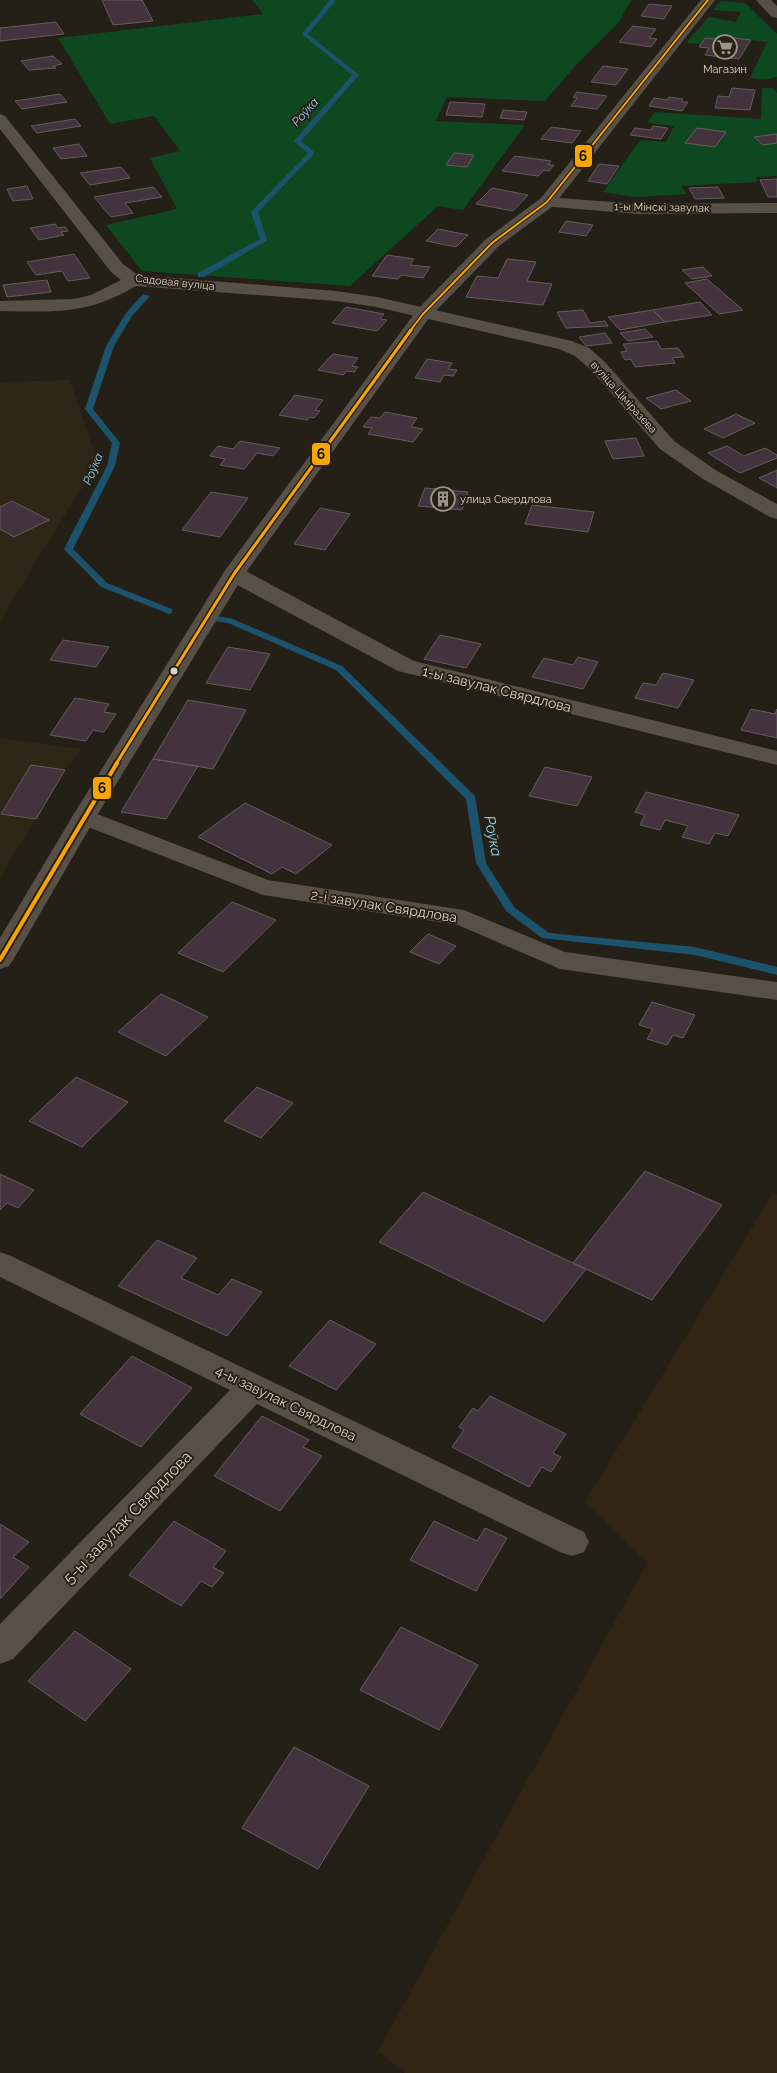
<svg xmlns="http://www.w3.org/2000/svg" width="777" height="2073" font-family="Raleway,sans-serif">
<style>
.built{fill:#312613}
.industrial{fill:#2e2717}
.green{fill:#0e4821}
.lines{fill:none;stroke-linecap:round;stroke-linejoin:round}
.stream{fill:#1b536c;fill-rule:evenodd}
.building{fill:#43333c;stroke:#625d5c}
.minor{fill:#585046;fill-rule:evenodd}
.tertiary{fill:#585046;fill-rule:evenodd}
.bus-1-far2-casing{stroke:#292012;stroke-width:4}
.bus-1-far1-casing{stroke:#292012;stroke-width:6}
.bus-1-casing{stroke:#292012;stroke-width:8}
.bus-1-far2{stroke:#f7a600;stroke-width:2}
.bus-1-far1{stroke:#f7a600;stroke-width:3}
.bus-1{stroke:#f7a600;stroke-width:4}
.bus-dot{fill:#d9d3ca;stroke:#292012;stroke-width:2}
.labels{text-anchor:middle;stroke-width:4;stroke-linejoin:round;paint-order:stroke}
.far-poi-label{font-size:11px;fill:#d9d3ca;stroke:#292012}
.far-street-label{font-size:11px;fill:#d9d3ca;stroke:#292012}
.far-water-label{font-size:12px;font-style:italic;fill:#85d2fa;stroke:#292012}
.street-label{font-size:14px;fill:#d9d3ca;stroke:#292012}
.water-label{font-size:15px;font-style:italic;fill:#85d2fa;stroke:#292012}
.near-street-label{font-size:16px;fill:#d9d3ca;stroke:#292012}
.line-badge{stroke:#292012;stroke-width:2}
.pale-badge-label{font-size:14px;text-anchor:middle;font-weight:bold;fill:#111}
</style>
<rect width="100%" height="100%" fill="#241f17"/>
<!-- built -->
<path class="built" d="M773 1193 777 1195V2073H405L378 2051 647 1563 585 1502Z"/>
<!-- industrial -->
<path class="industrial" d="M70 380 98 464 62 519 0 621V382Z
M0 738 81 749 65 770 0 877Z"/>
<!-- green -->
<path class="green" d="M252 0H631L619 22 577 64 545 101 447 97 436 121 525 125 463 210 438 206 350 286 142 271 106 225 177 209 150 158 180 151 154 116 110 124 58 38 263 14Z
M721 1 745 3 777 34V77L765 80 750 78 767 42 718 36C711 46 697 44 686 43L709 17 736 22 741 12 713 10Z
M762 88H773L777 93V176L756 177 757 182 681 186 687 194 635 197 603 192 640 140 666 142 674 126 647 123 655 112 761 119Z"/>
<g class="lines">
<!-- stream -->
<path class="stream" d="M330 0H336L308 34 359 75 301 141 314 152V154L258 212 267 240 266 241 204 277H198V273L260 239 251 212 308 153 294 141 352 75 302 34Z
M143 294 150 296 132 316 114 346 93 409 120 443 115 466 73 549 107 583 172 609V613L169 614 101 587 64 549 107 466 112 443 85 409 106 346 126 313Z
M217 616 233 619 342 666 475 796 486 863 514 907 549 933 695 947 777 967V975L695 955 542 938 506 911 476 863 466 799 336 670 228 623 214 621V617Z"/>
</g>
<!-- building -->
<path class="building" d="M102 0H142L153 21 113 25Z
M649 4 672 6 664 19 641 16Z
M56 22 64 34 0 41V28Z
M633 26 656 29 649 38 657 39 651 47 619 42Z
M718 36 751 40 739 59 705 55 709 48 699 47 705 38 715 39Z
M53 56 62 64 53 66 56 68 29 70 21 61Z
M603 66 628 69 616 85 591 82Z
M732 88 755 90 750 110 715 108 718 96 729 97Z
M577 92 607 96 597 109 571 106 577 98 573 97Z
M60 94 67 102 22 109 15 101Z
M669 97 683 99 681 102H688L682 111 649 106 654 98 667 100Z
M450 102 485 104 482 117 446 115Z
M503 110 527 112 524 120 500 118Z
M75 119 81 126 37 133 31 126Z
M653 126 668 128 661 139 630 135 635 128 651 130Z
M551 127 581 131 572 143 541 139Z
M697 128 726 132 715 147 685 143Z
M777 134V143L763 145 754 137Z
M79 144 87 156 61 159 53 148Z
M454 153 474 155 467 167 446 165Z
M515 156 551 161 548 165H554L549 171 544 170 538 176 502 171Z
M599 164 619 166 607 184 588 181Z
M121 167 130 178 90 185 80 173Z
M777 179V197H768L760 180Z
M27 186 33 199 13 201 7 189Z
M153 187 162 197 125 203 133 213 111 217 94 197Z
M718 187 724 198 695 199 689 188Z
M492 188 528 195 513 211 476 204Z
M566 221 593 225 586 236 559 232Z
M55 224 58 228 65 227 68 231 61 232 64 235 39 240 30 228Z
M438 229 468 235 456 247 426 241Z
M74 254 90 278 68 281 62 271 36 275 27 262Z
M387 255 414 259 410 265 430 267 423 278 401 275 398 279 372 276Z
M507 259 536 262 527 281 552 284 543 305 466 297 477 276 498 278Z
M703 267 712 276 692 279 682 270Z
M707 279 743 310 719 314 685 283Z
M47 280 51 292 7 297 3 285Z
M700 302 712 315 665 322 653 310Z
M346 307 384 314 380 319 387 320 377 331 332 323Z
M583 310 590 323 605 321 608 326 566 328 557 312Z
M653 310 665 322 620 330 608 317Z
M645 329 653 337 628 341 620 333Z
M605 333 612 343 586 346 579 337Z
M657 341 661 349 678 348 684 357 672 358 675 363 635 367 631 359 625 360 621 352 627 351 623 344Z
M333 354 358 358 352 366 358 367 354 372 347 371 343 375 318 370Z
M427 359 452 363 448 369 457 370 453 376 444 375 440 382 415 378Z
M676 390 691 401 661 409 646 398Z
M295 395 323 400 315 410 320 411 314 418 310 417 307 420 279 415Z
M385 412 417 418 411 427 423 429 413 442 368 434 372 428 363 427 371 417 380 418Z
M736 414 755 423 723 438 704 429Z
M636 438 644 456 613 459 605 441Z
M240 441 280 448 273 456 257 453 244 469 220 465 225 459 210 456 218 446 233 449Z
M727 446 744 456 765 448 777 455V458L740 473 708 453Z
M777 470V488L759 478Z
M425 488 468 492 462 510 418 506Z
M211 492 248 498 220 537 182 530Z
M12 501 49 520 14 537 0 529V507Z
M532 505 594 512 588 532 525 524Z
M320 508 350 514 325 550 294 544Z
M440 635 481 644 466 668 424 659Z
M63 640 109 647 96 667 50 660Z
M228 647 270 654 250 690 206 683Z
M578 657 598 662 583 689 532 677 544 658 573 665Z
M663 673 694 680 678 708 635 698 643 683 656 685Z
M75 698 109 704 104 712 116 714 104 732 93 730 86 741 50 735Z
M188 700 246 710 213 769 153 759Z
M751 709 775 714 777 709V738L741 730Z
M153 759 198 766 166 819 121 812Z
M31 765 65 770 36 819 1 814Z
M545 767 592 777 577 806 529 796Z
M646 792 739 815 728 836 715 833 709 844 682 837 688 826 665 820 660 830 640 825 645 815 635 812Z
M245 803 332 845 296 874 282 867 272 874 198 837Z
M232 902 276 920 223 972 178 953Z
M428 934 456 946 439 964 410 952Z
M161 994 208 1017 166 1056 118 1032Z
M652 1002 695 1015 683 1038 673 1035 667 1045 647 1039 653 1029 639 1025Z
M76 1077 128 1102 82 1147 29 1121Z
M257 1087 293 1103 261 1138 224 1121Z
M645 1171 722 1205 652 1300 573 1263Z
M0 1174 34 1190 18 1208 7 1203 0 1210Z
M423 1192 573 1263 586 1269 544 1322 379 1242Z
M157 1240 197 1258 181 1278 218 1295 232 1279 262 1292 227 1336 118 1286Z
M330 1320 376 1344 336 1390 289 1366Z
M132 1356 192 1388 141 1447 80 1414Z
M490 1396 566 1434 553 1453 561 1457 551 1472 542 1467 529 1487 452 1447 464 1430 459 1427 473 1408 478 1411Z
M262 1416 309 1440 303 1447 322 1456 280 1511 214 1476Z
M174 1521 226 1551 213 1567 224 1573 212 1587 201 1581 181 1606 129 1575Z
M434 1521 477 1541 485 1528 507 1538 476 1591 410 1560Z
M0 1524 29 1542 13 1557 29 1567 0 1599Z
M401 1627 478 1665 439 1730 360 1690Z
M75 1631 131 1669 85 1721 28 1681Z
M294 1747 369 1786 318 1869 242 1828Z"/>
<g class="lines">
<!-- minor -->
<path class="minor" d="M0 114 5 116 123 264 138 275 336 291 377 297 572 341 589 348 605 362 674 441 717 471 777 504V519L770 517 703 479 660 449 591 370 575 356 559 349 376 307 336 301 136 286C87 315 55 312 0 311V301L74 299 91 295 121 280 111 272 0 129Z
M547 197 638 204 777 203V213L638 214 541 206 539 202 541 198Z
M234 568 242 569 414 661 777 751V765L398 671 226 579 223 574 226 569Z
M84 809 268 880 464 910 565 952 777 982V1000L560 969 458 925 263 895 75 822 72 817 75 812Z
M0 1252 11 1256 584 1532 589 1542 584 1552 572 1556 560 1552 257 1404 13 1659 0 1664V1624L230 1390 0 1277Z"/>
<!-- tertiary -->
<path class="tertiary" d="M701 0H715L553 206 498 247 429 318 244 575 96 817 13 960 9 966 0 969V938L72 817 226 569 417 310 486 239 541 198Z
M756 0H771L777 6V18L772 17Z"/>
<!-- bus-1-far2 casing -->
<g class="bus-1-far2-casing">
<path id="bus-1-far2" d="M410 331 423 314 492 243 547 202 708 0"/>
</g>
<!-- bus-1-far1 casing -->
<g class="bus-1-far1-casing">
<path id="bus-1-far1" d="M116 764 234 574 411 330"/>
</g>
<!-- bus-1 casing -->
<g class="bus-1-casing">
<path id="bus-1" d="M0 960 117 763"/>
</g>
<!-- bus-1-far2 -->
<use href="#bus-1-far2" class="bus-1-far2"/>
<!-- bus-1-far1 -->
<use href="#bus-1-far1" class="bus-1-far1"/>
<!-- bus-1 -->
<use href="#bus-1" class="bus-1"/>
</g>
<!-- icons -->
<defs>
<g id="supermarket-ring" transform="scale(1.25)"><circle r="9.5" fill="#292012" stroke="#9a948b" stroke-width="1.5"/><path d="M-6-5.5h2.5l.6 2H6L4.5 2H-2.5L-4.4-4H-6ZM-1.5 3.2a1.3 1.3 0 1 0 .1 0ZM3 3.2a1.3 1.3 0 1 0 .1 0Z" fill="#9a948b"/></g>
<g id="building-ring" transform="scale(1.25)"><circle r="9.5" fill="#292012" stroke="#9a948b" stroke-width="1.5"/><path d="M-4-6H4V6H1V3H-1V6H-4ZM-2.5-4.3h1.7v1.8h-1.7ZM.8-4.3h1.7v1.8H.8ZM-2.5-1h1.7V.8h-1.7ZM.8-1h1.7V.8H.8Z" fill="#9a948b"/></g>
</defs>
<g fill-rule="evenodd">
<use href="#supermarket-ring" x="725" y="47"/>
<use href="#building-ring" x="443" y="499"/>
</g>
<!-- markers -->
<circle class="bus-dot" cx="174" cy="671" r="4.5"/>
<g class="labels">
<!-- far-poi labels -->
<g class="far-poi-label">
<text x="725" y="73">Магазин</text>
<text x="460" y="503" text-anchor="start">улица Свердлова</text>
</g>
<!-- far-street labels -->
<g class="far-street-label">
<text transform="translate(662 207) rotate(1)" y="4">1-ы Мінскі завулак</text>
<text transform="translate(175 282) rotate(6)" y="4">Садовая вуліца</text>
<text transform="translate(624 397) rotate(48)" y="4">вуліца Ціміразева</text>
</g>
<!-- far-water labels -->
<g class="far-water-label">
<text transform="translate(305 112) rotate(-48)" y="4">Роўка</text>
<text transform="translate(93 469) rotate(-67)" y="4">Роўка</text>
</g>
<!-- street labels -->
<g class="street-label">
<text transform="translate(497 689) rotate(14)" y="5">1-ы завулак Свярдлова</text>
<text transform="translate(384 906) rotate(9)" y="5">2-і завулак Свярдлова</text>
<text transform="translate(286 1403) rotate(26)" y="5">4-ы завулак Свярдлова</text>
</g>
<!-- water labels -->
<g class="water-label">
<text transform="translate(493 836) rotate(79)" y="5">Роўка</text>
</g>
<!-- near-street labels -->
<g class="near-street-label">
<text transform="translate(127 1517) rotate(-46)" y="6">5-ы завулак Свярдлова</text>
</g>
</g>
<g class="line-badge">
<rect x="574" y="144" width="19" height="24" rx="5" fill="#f7a600"/>
<rect x="311" y="442" width="20" height="24" rx="5" fill="#f7a600"/>
<rect x="92" y="776" width="20" height="24" rx="5" fill="#f7a600"/>
</g>
<g class="pale-badge-label">
<text x="583" y="161">6</text>
<text x="321" y="459">6</text>
<text x="102" y="793">6</text>
</g>
</svg>
